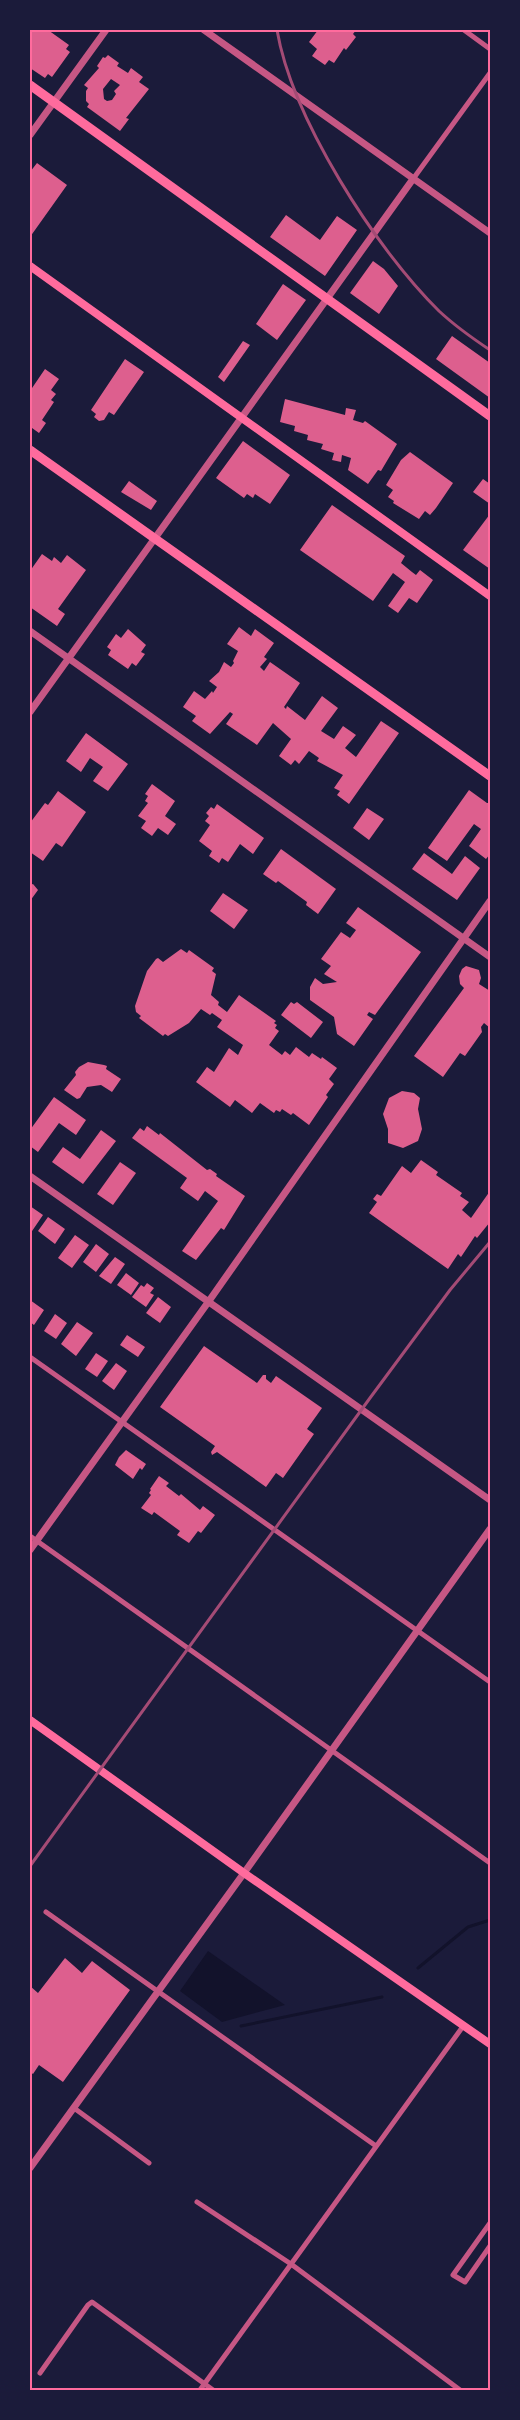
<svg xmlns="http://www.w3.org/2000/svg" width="520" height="2420" font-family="Spectral,serif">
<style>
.water{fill:#12122b}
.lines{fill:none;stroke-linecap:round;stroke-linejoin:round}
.stream{stroke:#12122b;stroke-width:3}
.building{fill:#dd5f8e;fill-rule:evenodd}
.minor{stroke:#c65784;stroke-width:5}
.tertiary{stroke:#c65784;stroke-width:7}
.secondary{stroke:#ff6b9d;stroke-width:8}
.primary{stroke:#ff6b9d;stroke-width:9}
.rail{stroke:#a44b75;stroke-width:3}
.neatline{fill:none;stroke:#ff6b9d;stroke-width:2}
</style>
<rect width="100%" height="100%" fill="#1b1b3a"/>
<!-- water -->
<path class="water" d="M208 1951 285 2005 222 2022 180 1991Z"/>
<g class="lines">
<!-- stream -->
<path class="stream" d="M418 1968 468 1927 490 1920
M241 2026 382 1997"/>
</g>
<!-- building -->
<path class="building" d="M30 30H48L69 45 66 49 70 52 52 77 48 74 45 78 30 68Z
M318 30H356L353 34 356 37 346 50 344 48 334 63 329 60 325 65 312 56 317 49 309 42Z
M108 55 119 63 117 66 128 73 131 68 143 77 139 82 149 89 126 118 129 119 120 131 87 107 89 104 86 101V91L88 88 84 85 99 68 97 66 103 57 105 58ZM111 79 120 85 114 91 116 94 112 100 107 101 104 99 103 89Z
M37 163 67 185 30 237V172Z
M286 215 320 240 337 216 357 230 325 276 270 237Z
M373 261 384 269 398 286 379 314 350 293Z
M283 284 306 300 277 340 256 324Z
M452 336 490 363V398L436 359Z
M243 341 250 345 224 382 218 377Z
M125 359 144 372 114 415 109 412 104 420 99 421 94 417 96 414 91 410Z
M45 369 59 379 51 390 56 394 51 400 54 402 42 420 46 423 39 433 32 428 30 431V391Z
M285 399 345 415 346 408 356 410 353 420 363 423 365 421 397 444 381 471 378 470 368 484 348 470 351 458 342 455 341 462 332 460 334 453 321 449 323 444 307 440 308 435 294 431 295 426 280 422Z
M243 441 290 475 270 504 255 494 253 498 247 494 244 498 216 478Z
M410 452 453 483 436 508 430 515 425 511 419 519 393 503 394 501 388 497 393 490 386 485 401 460Z
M483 479 490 484V504L473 492Z
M129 481 157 501 151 510 121 492Z
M332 505 405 556 401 563 412 572 416 575 420 570 433 580 417 603 409 598 398 613 388 606 405 582 393 573 373 601 300 550Z
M490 514V569L463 550Z
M42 554 52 561 54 557 61 563 67 555 86 570 58 609 65 614 57 626 30 607V571Z
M239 627 251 636 255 629 274 643 264 657 267 659 260 667 264 671 270 662 300 683 284 707 286 709 287 706 305 720 322 696 338 708 321 731 334 739 343 726 356 735 345 748 356 757 381 721 399 733 349 804 337 795 340 791 334 788 343 775 317 761 319 758 309 751 299 764 295 760 291 765 279 756 291 739 273 723 257 745 226 724 233 714 230 712 210 734 192 721 196 716 183 707 194 691 205 699 212 691 213 693 217 687 209 681 219 672 224 662 231 667 234 663 233 661 238 651 227 644Z
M128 629 146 645 141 652 145 654 136 666 132 663 128 669 108 655 111 650 107 647 116 634 121 638Z
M86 733 128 764 108 791 93 781 103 767 90 758 81 772 66 761Z
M152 784 175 801 165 816 176 824 168 835 158 828 152 836 141 828 146 821 138 816 148 803 145 801 148 796 145 794Z
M469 790 487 803H490V854L486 859 469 846 481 829 474 824 447 861 428 848Z
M58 791 86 812 62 847 56 843 43 861 30 852V823L45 803 48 805Z
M217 804 264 838 253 854 240 844 228 862 222 858 219 863 209 856 212 851 199 841 210 825 205 821 209 816 206 813 211 807 214 809Z
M367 808 384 819 369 840 353 828Z
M281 849 336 889 318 914 306 905 307 902 278 881 276 883 263 874Z
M424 853 452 874 465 856 480 868 457 900 412 869Z
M33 884 38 890 30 901V885Z
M223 893 248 910 234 929 210 911Z
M358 907 421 952 375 1015 369 1012 367 1015 373 1019 354 1046 337 1034 334 1017 310 1000V987L315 978 323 984 337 982 324 974 331 966 321 959 341 932 350 938 356 930 346 923Z
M181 949 187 953 189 950 214 968 212 971 216 974 211 995 219 1002 218 1005 227 1012 239 995 276 1021 274 1023 277 1025 275 1028 279 1031 269 1045 282 1055 285 1051 290 1055 296 1047 309 1057 312 1053 321 1059 322 1057 337 1068 329 1079 334 1084 326 1095 328 1097 309 1125 293 1113 291 1115 282 1109 280 1112 276 1110 274 1113 260 1103 252 1113 235 1100 230 1107 196 1082 207 1067 214 1072 229 1048 238 1055 243 1045 217 1027 222 1020 212 1013 210 1015 201 1009 189 1023 168 1036 165 1034 163 1036 139 1018 141 1016 136 1012 135 1006 147 971 156 959 158 958 163 962Z
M466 966 479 970 481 978 479 984 490 991V1028L484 1023 481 1027 482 1032 465 1056 460 1053 443 1077 414 1056 464 988 460 984 459 976 462 969Z
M291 1002 294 1004 297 1002 323 1022 311 1038 281 1015Z
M88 1062 104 1065 107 1066 106 1069 121 1079 112 1092 101 1085 87 1087 80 1098 77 1099 64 1090 76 1075 75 1072 79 1067Z
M402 1091 414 1093 420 1098 418 1109 422 1129 418 1141 403 1148 388 1143V1129L383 1114 389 1098Z
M54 1097 86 1120 76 1135 59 1123 38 1152 30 1146V1130Z
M147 1126 159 1135 160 1133 207 1170 210 1169 217 1174 216 1176 245 1196 224 1230 221 1228 196 1260 182 1251 218 1201 205 1191 198 1201 180 1188 187 1178 132 1138 140 1128 144 1131Z
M101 1130 116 1141 83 1184 52 1162 63 1147 80 1159Z
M421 1160 438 1172 436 1175 462 1193 460 1196 469 1202 462 1210 471 1218 490 1191V1222L477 1238 475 1236 461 1257 458 1254 448 1269 369 1213 377 1202 373 1199 377 1194 381 1196 402 1166 411 1173Z
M120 1162 136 1173 113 1205 97 1194Z
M30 1206 43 1215 30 1234Z
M48 1217 65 1229 55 1244 38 1231Z
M75 1235 89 1245 72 1268 58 1258Z
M96 1244 109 1254 96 1272 83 1262Z
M115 1257 125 1264 111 1284 99 1276Z
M126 1273 139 1283 131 1295 117 1285Z
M147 1283 154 1288 150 1293 154 1295 146 1307 132 1297 141 1285 144 1287Z
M158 1297 171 1307 160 1323 146 1313Z
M30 1300 44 1310 34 1325 30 1322Z
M55 1314 67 1323 56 1339 44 1331Z
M77 1322 93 1333 76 1356 61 1344Z
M127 1335 145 1347 138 1357 120 1345Z
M204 1346 257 1383 263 1375H266V1379L271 1383 276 1376 322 1408 307 1429 314 1434 283 1478 276 1473 266 1487 217 1452 212 1455 211 1452 215 1446 160 1407Z
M96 1353 108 1361 97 1377 85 1369Z
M116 1363 127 1371 114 1390 102 1381Z
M126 1450 146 1464 142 1470 140 1468 133 1479 115 1465 119 1457Z
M159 1476 169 1483 166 1486 179 1496 181 1494 200 1510 203 1506 215 1515 201 1533 198 1531 189 1543 177 1535 180 1531 154 1512 152 1515 141 1508 151 1495 149 1493 151 1490 150 1489Z
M65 1958 82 1973 92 1961 130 1990 63 2082 39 2065 33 2074 30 2072V1986L38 1993Z"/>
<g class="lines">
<!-- minor -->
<path class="minor" d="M464 30 490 49
M413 179 490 73
M30 1357 490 1682
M30 1536 490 1863
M46 1912 376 2146
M74 2108 149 2163
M197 2202 291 2264 460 2390
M490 2223 453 2275 465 2282 490 2246
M40 2373 88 2305 92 2302 213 2390
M200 2390 464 2025"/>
<!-- tertiary -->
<path class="tertiary" d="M204 30 490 233
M30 135 106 30
M30 631 490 957
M30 712 413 179
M30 1176 490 1500
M30 1550 209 1301 490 901
M30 2168 244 1873 490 1529"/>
<!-- secondary -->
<path class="secondary" d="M30 266 490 596
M30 1720 244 1873 490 2044"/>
<!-- primary -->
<path class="primary" d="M30 85 490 416
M30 450 490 776"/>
<!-- rail -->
<path class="rail" d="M277 30C292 118 375 248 439 311 455 326 472 338 490 350
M30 1866 370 1398 450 1290 490 1242"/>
</g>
<!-- border -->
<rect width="520" height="2420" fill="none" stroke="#1b1b3a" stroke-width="62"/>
<rect x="31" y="31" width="458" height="2358" class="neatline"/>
</svg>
